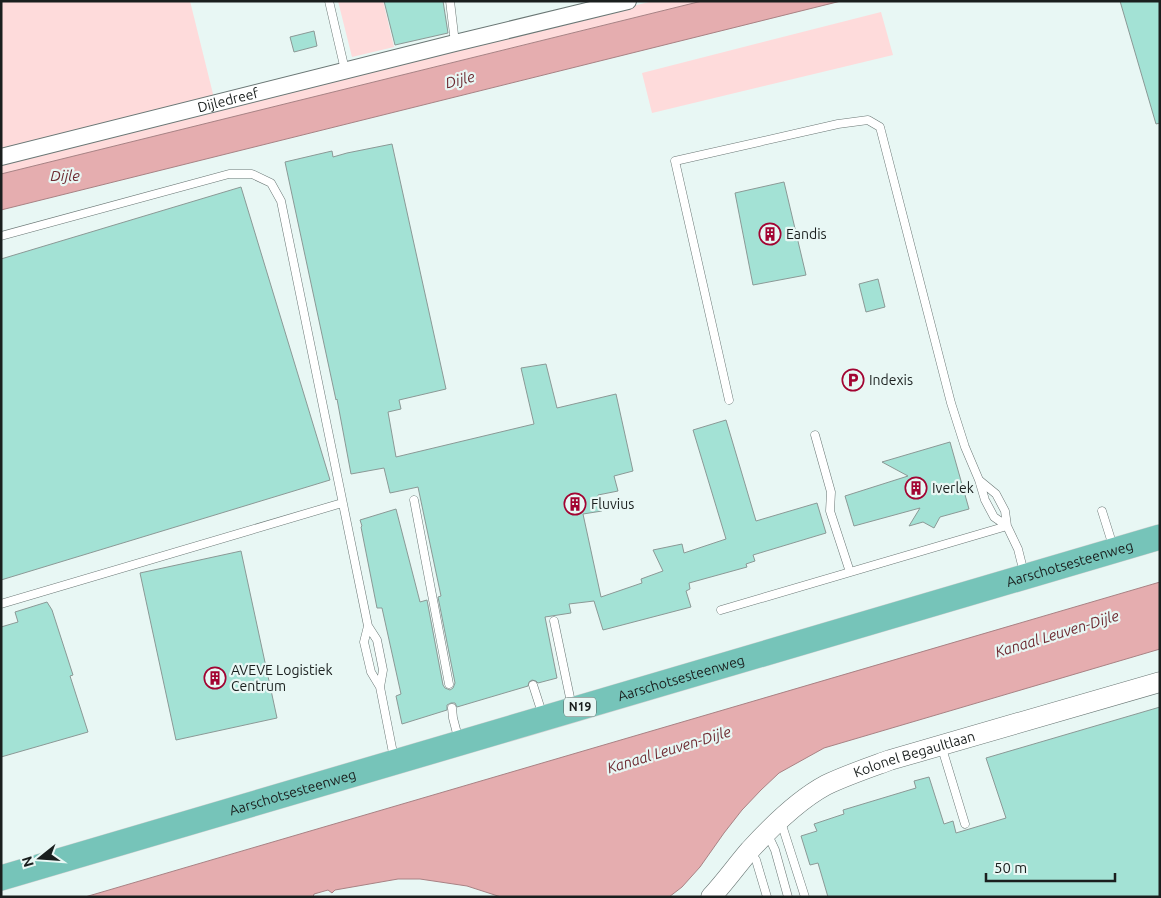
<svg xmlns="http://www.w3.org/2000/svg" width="1161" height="898" font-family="Ubuntu,sans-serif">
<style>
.green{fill:#fedbdb}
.water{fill:#e5adaf;stroke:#a88284}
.building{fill:#a3e2d5;stroke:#8b9996}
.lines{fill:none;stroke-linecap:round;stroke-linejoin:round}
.service-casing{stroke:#6a7775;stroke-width:9}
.minor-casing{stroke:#6a7775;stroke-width:18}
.tertiary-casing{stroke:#6a7775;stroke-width:21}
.primary-casing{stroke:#d1d2d2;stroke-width:26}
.service{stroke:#fff;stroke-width:8}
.minor{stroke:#fff;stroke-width:16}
.tertiary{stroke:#fff;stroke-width:20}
.primary{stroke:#76c4b9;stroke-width:25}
.labels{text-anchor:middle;stroke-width:4.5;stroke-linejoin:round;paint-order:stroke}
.shield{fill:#e8f7f4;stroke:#58605e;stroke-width:1}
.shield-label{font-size:12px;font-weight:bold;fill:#1a1f1e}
.street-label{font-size:14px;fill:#1a1f1e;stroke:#e8f7f4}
.poi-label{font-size:14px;fill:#1a1f1e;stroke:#e8f7f4;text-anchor:start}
.water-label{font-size:15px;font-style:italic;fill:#6e2b32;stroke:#e8f7f4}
</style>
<rect width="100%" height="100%" fill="#e8f7f4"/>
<!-- green -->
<path class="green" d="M1 1H190L214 98 1 150Z
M338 1H383L394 47 352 57Z
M653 1H702L1 174V162Z
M881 12 893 55 652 113 642 73Z"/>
<!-- water -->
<path class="water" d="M702 1H841L1 210V174Z
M1160 582V649L824 748 779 773 761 790 742 810 724 833 700 867 682 887 669 897H501L467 886 420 879H398L335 890 332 893 328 890 314 894 313 897H85Z"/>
<!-- building -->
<path class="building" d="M384 1H443L448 33 395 45Z
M1120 1H1160V123L1156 124Z
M314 31 317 46 294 52 290 37Z
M392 144 446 389 399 400 401 409 388 412 396 457 534 424 521 368 546 364 557 408 616 394 633 471 614 476 618 491 598 495 602 511 583 514 601 597 642 583 641 579 663 571 653 550 682 544 684 553 726 539 693 430 726 420 756 521 817 503 826 533 753 555 755 561 746 564 747 567 689 583 690 589 686 591 691 607 603 630 594 601 569 604 571 613 545 617 557 678 538 683 536 681 532 680 529 682 528 686 457 707 455 703H451L447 705V710L402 724 396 696 401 694 382 608H377L361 527 362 526 360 520 396 509 420 602 427 600 443 685 445 688 450 690 453 688 455 683 438 597 441 596 418 487 390 493 384 468 351 474 337 399 336 400 285 162 332 151 333 157 347 153Z
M784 182 806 275 753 285 735 193Z
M241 187 330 480 1 580V259Z
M878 279 885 307 866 312 859 284Z
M950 442 969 509 940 517 934 528 923 522 909 526 920 508 854 526 845 496 908 476 882 462Z
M241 551 277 718 176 740 140 573Z
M47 602 52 610 73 675 70 676 88 732 1 757V627L18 622 15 612Z
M1160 707V897H828L818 863 810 865 801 836 817 831 814 824 844 814 843 810 916 788 914 781 929 777 944 824 953 821 956 833 1006 818 986 758Z"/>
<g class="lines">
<!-- service casing -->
<g class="service-casing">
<path id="service" d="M329 1 345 70
M450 1 455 43
M1 236 229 174H252L271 183 281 201 368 626
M729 400 675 161 838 124 868 120 880 127 951 403 965 447 979 480
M815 435 831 492 830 511 850 572
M979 480 996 494 1005 511 1007 526 994 517 985 500Z
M414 500 449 684
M1102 511 1113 546
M1 604 342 503
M721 610 1007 526 1018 549 1024 573
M554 621 572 707
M368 626 377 640 383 670 380 687 371 672 364 642Z
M533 685 543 716
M380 687 394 758
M452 708 453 718 459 741
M941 745 965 824
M781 822 805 897
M768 835 775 850 788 897
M750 852 756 860 767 897"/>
</g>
<!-- minor casing -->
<g class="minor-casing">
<g id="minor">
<path id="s1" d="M1 157 455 43 628 1"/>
</g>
</g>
<!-- tertiary casing -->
<g class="tertiary-casing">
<g id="tertiary">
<path id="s2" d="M711 897C725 882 737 865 750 850 770 828 800 799 826 785 847 775 868 768 890 760L1160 682"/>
</g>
</g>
<!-- primary casing -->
<g class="primary-casing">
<g id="primary">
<path id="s3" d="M1 878 1160 537"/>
</g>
</g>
<!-- service -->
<use href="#service" class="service"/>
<!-- minor -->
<use href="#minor" class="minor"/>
<!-- tertiary -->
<use href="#tertiary" class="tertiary"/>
<!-- primary -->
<use href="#primary" class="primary"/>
</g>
<!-- icons -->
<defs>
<g id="building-ring" transform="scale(1.125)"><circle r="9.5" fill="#e8f7f4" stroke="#a20331" stroke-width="1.5"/><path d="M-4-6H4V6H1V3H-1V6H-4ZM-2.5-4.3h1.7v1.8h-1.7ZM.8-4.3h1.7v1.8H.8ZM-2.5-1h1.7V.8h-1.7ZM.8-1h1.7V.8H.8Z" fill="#a20331"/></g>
<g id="parking-ring" transform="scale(1.125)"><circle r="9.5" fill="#e8f7f4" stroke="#a20331" stroke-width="1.5"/><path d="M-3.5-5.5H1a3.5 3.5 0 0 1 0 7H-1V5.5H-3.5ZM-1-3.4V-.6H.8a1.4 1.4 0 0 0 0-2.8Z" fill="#a20331"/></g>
</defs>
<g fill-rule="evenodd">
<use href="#building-ring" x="770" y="234"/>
<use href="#parking-ring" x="853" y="380"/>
<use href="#building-ring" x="916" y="488"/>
<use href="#building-ring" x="575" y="504"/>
<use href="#building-ring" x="215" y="678"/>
</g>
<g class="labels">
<!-- shield labels -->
<rect class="shield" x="564" y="697.5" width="32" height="19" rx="4"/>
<g class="shield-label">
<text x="580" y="711">N19</text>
</g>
<!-- street labels -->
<g class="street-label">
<text dy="5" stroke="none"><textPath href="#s1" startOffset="234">Dijledreef</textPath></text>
<text dy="5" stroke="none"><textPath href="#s3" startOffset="1114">Aarschotsesteenweg</textPath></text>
<text dy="5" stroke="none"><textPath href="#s3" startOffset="709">Aarschotsesteenweg</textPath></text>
<text dy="5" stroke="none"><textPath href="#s2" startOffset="255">Kolonel Begaultlaan</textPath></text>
<text dy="5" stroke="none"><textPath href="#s3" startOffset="304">Aarschotsesteenweg</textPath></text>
</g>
<!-- poi labels -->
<g class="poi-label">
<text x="786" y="239">Eandis</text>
<text x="869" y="385">Indexis</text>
<text x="932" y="493">Iverlek</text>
<text x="591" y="509">Fluvius</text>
<text x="231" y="675">AVEVE Logistiek<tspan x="231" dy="16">Centrum</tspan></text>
</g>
<!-- water labels -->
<g class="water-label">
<text transform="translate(460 80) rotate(-14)" y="5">Dijle</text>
<text x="65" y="181">Dijle</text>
<text transform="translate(1057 634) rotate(-17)" y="5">Kanaal Leuven-Dijle</text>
<text transform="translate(669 750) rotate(-17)" y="5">Kanaal Leuven-Dijle</text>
</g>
</g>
<!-- border -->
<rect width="1161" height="898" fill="none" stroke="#1a1f1e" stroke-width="5"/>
<!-- north arrow -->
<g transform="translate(40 858) rotate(253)" stroke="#e8f7f4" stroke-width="4" paint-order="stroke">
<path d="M0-4L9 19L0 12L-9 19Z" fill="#1a1f1e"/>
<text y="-8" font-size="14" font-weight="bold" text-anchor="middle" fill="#1a1f1e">N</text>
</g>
<!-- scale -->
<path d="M986 873v8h129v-8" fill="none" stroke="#1a1f1e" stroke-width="2.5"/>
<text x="994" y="873" font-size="15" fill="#1a1f1e" stroke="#e8f7f4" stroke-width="4" paint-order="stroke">50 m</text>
</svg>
